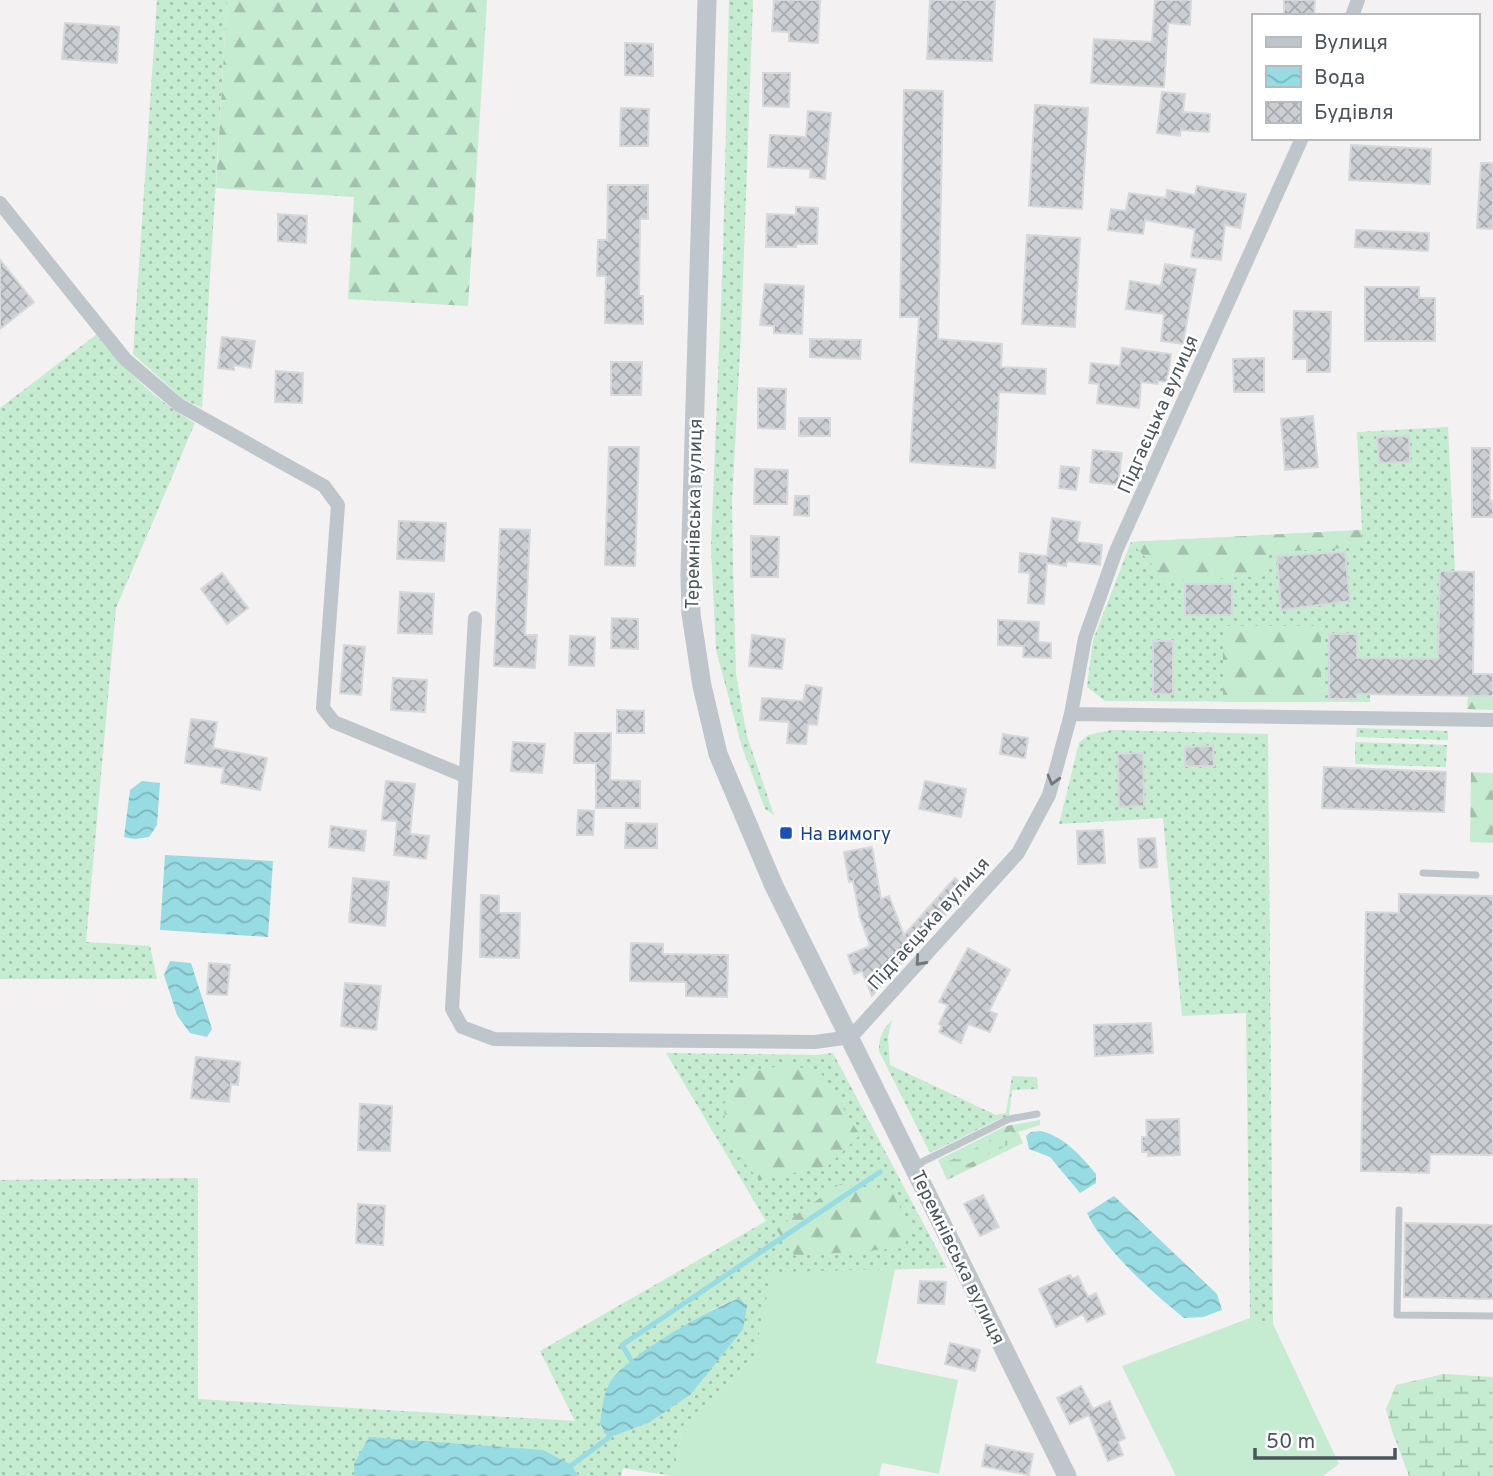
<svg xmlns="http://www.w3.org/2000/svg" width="1493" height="1476" font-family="Overpass,sans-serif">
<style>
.grass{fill:url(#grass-dots);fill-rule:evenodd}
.forest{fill:url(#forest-firs)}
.wetland{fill:url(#wetland-marsh)}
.garden{fill:#c5ebd0}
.water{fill:url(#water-waves)}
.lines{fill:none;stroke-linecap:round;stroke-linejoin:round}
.stream{stroke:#97dce3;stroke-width:5}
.building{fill:url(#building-cross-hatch);stroke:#d6d8db;stroke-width:2}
.service{stroke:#bec6cc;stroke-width:7}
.minor{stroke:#bec6cc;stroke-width:14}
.tertiary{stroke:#bec6cc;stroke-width:19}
.oneway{stroke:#6e787e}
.transit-dot{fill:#1a4fb4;stroke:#fff;stroke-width:2.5}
.labels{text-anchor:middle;stroke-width:5;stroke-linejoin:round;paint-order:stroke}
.street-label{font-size:19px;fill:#4b565c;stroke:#fff}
.transit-label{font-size:19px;fill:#164399;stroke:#fff;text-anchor:start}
</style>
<defs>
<pattern id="grass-dots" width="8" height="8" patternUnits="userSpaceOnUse" patternTransform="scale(1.75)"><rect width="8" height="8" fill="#c5ebd0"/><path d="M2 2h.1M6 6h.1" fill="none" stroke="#a2c1ac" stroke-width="1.8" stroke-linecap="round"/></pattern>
<pattern id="forest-firs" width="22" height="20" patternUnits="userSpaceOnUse" patternTransform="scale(1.75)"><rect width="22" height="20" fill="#c5ebd0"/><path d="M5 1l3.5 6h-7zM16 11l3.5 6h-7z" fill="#a2c1ac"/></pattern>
<pattern id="wetland-marsh" width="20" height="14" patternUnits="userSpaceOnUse" patternTransform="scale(1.75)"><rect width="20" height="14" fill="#c5ebd0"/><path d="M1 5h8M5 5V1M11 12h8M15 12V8" fill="none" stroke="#a2c1ac"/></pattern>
<pattern id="water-waves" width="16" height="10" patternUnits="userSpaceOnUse" patternTransform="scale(1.75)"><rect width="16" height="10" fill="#97dce3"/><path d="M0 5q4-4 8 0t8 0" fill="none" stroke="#7db5bb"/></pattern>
<pattern id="building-cross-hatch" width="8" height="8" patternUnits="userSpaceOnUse" patternTransform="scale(1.75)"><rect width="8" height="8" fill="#cbcfd3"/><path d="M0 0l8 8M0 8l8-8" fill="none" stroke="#a7abae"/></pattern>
</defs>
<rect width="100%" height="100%" fill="#f3f1f1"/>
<!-- grass -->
<path class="grass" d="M157 0H227L202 408 183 399 133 354Z
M729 0H753L741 334 732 501 733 564 736 675 747 736 774 815 765 809 742 747 716 650 711 547 723 253Z
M97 334C124 369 156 401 195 423L116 608 86 942 150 946 157 979H0V408Z
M1448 427 1455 571 1440 572 1438 659H1370V702L1105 701 1087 687 1093 640 1131 542 1362 530 1357 432Z
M1357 728 1448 731V740L1356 737Z
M1111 730 1268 734 1273 1324 1250 1318 1246 1013 1182 1016 1163 818 1059 824 1079 743 1088 735Z
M1355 742 1447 745 1446 767 1355 764Z
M892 1020 888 1037 890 1065 996 1115 1006 1113 1012 1076 1037 1077 1038 1089 1012 1090 1009 1116 997 1120 930 1153 879 1051C879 1037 882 1030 892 1020Z
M666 1053 816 1055 833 1053 947 1268 773 1273 754 1357 683 1426 673 1476 623 1468 621 1476H578L572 1465 354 1464V1476H0V1180L198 1178V1399L575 1421 540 1351 766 1221ZM738 1298 608 1385 631 1360 717 1307Z"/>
<!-- forest -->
<path class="forest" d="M227 0H487L468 306 348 299 354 197 216 188Z
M1362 530 1363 547 1268 552 1269 576 1167 581 1131 542Z
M1223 626H1321V702H1223Z
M1468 695 1493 696V710L1467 709Z
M1471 772 1493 773V843L1470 842Z
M783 1065 819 1070 860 1135 828 1166 759 1180 726 1141 724 1104 743 1074Z
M1040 1120V1125L1018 1132 1023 1143 947 1180 938 1160 1006 1126Z
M840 1184 891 1190 909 1225 905 1248 795 1256 776 1229Z"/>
<!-- wetland -->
<path class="wetland" d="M1011 1131 1016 1141 951 1172 947 1162Z
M1444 1374 1493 1377V1476H1409L1392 1431 1386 1409 1396 1385Z"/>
<!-- garden -->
<path class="garden" d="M895 1269 876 1363 958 1380 939 1474 882 1463 879 1476H673L683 1426 754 1357 772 1272Z
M1250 1318 1273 1324 1339 1464 1323 1476H1176L1122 1366Z"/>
<!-- water -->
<path class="water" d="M142 781 160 783 157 825 149 837 135 839 124 837 130 790Z
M165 855 273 861 268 937 160 930Z
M170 961 191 963 212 1029 207 1037 190 1033 177 1015 164 975Z
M1041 1131C1065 1137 1081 1156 1096 1174V1183L1080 1193 1050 1157 1029 1149 1026 1136 1031 1132Z
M1114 1196 1217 1294 1222 1310 1203 1317 1184 1318C1152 1292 1105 1251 1087 1213Z
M739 1298 747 1306 743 1329 691 1394 650 1422 608 1438 600 1423C602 1412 603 1396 608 1386 622 1357 709 1310 739 1298Z
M369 1437 543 1450 572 1465 578 1476H354V1464Z"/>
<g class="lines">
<!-- stream -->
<path class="stream" d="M631 1360 622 1345 880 1172
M572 1465 608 1438"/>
</g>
<!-- building -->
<path class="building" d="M774 0H820L818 43 789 41V32L772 31Z
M930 0H995L992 61 927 59Z
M1155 0H1191L1190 25 1168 23 1164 87 1091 83 1094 39 1152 42Z
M1284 0H1315L1314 16 1284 15Z
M65 23 119 27 117 63 62 59Z
M625 43 653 44V76L625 75Z
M763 73H790L789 107 763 106Z
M904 90 943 91 938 339 1002 344 1001 367 1046 369 1045 394 999 392 995 468 910 462 919 317H900Z
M1162 92 1185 94 1183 112 1210 114 1209 132 1181 130 1180 136 1157 133Z
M1035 105 1088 108 1082 209 1029 206Z
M621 108 649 109 648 146H620Z
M808 111 831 113 825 179 810 177 811 169 768 167 770 135 806 137Z
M1351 145 1431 149 1430 184 1349 180Z
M1481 163H1493V229L1477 228Z
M608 185H648V219H640L639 296H643V324L605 323 606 276H597L598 240H607Z
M1197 186 1246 194 1240 228 1225 225 1221 260 1191 257 1195 229 1145 220 1143 234 1108 230 1111 209 1126 211 1129 193 1166 198 1167 190 1195 195Z
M796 207 818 208 817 244H796V247H766L767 214 796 215Z
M278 214 307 216 306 243 278 241Z
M1356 230 1429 233 1428 251 1355 247Z
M1027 235 1080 238 1075 327 1022 324Z
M0 260 34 302 0 329Z
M1165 264 1196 269 1183 344 1161 341 1164 314 1126 309 1130 281 1161 286Z
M765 284 804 286 802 334 774 333V326L760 325Z
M1365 287H1419V298H1435V341H1365Z
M1294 311 1331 312 1330 372H1307V359H1293Z
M222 337 255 341 251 368 234 365V370L218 368Z
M810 339 861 340 860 359 810 357Z
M1122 348 1171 354 1167 382 1158 381V384L1141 382 1139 408 1097 403 1099 384 1089 383 1091 363 1120 366Z
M1264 358V392H1234L1233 359Z
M611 362H642L641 395H611Z
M276 371 303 373 302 403 275 402Z
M758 388 786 389 785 429 758 428Z
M1313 416 1318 467 1285 470 1281 419Z
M799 418H830V436H799Z
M1409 436 1410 462 1379 463 1377 437Z
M609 447H639L635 566 605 565Z
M1472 448H1490V501H1493V517H1472Z
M1093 450 1122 453 1118 485 1090 482Z
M1061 466 1079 468 1076 490 1059 488Z
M755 469 788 470 787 504H754Z
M795 496H809V516L794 515Z
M1052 518 1080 522 1077 542 1102 545 1100 565 1067 561 1066 566 1047 563 1044 604 1028 603 1030 573 1019 572 1020 553 1047 556Z
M399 521 446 523 444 561 397 559Z
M500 529 530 530 525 635H537L535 668 494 666Z
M751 536 779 537 778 577H751Z
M1345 552 1350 601 1281 610 1277 556Z
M1440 571 1474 572 1473 674H1493V696L1357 694V699H1329V634H1357V658L1438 659Z
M222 573 248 608 227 624 201 589Z
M1185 584H1232V615H1185Z
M400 592 434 594 432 634 398 633Z
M612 618 638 619V649L611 648Z
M998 620 1039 622 1038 642 1051 643V658L1023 657 1024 646 998 645Z
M752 635 785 639 782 669 749 666Z
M570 636 595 637 594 666 569 665Z
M1153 641H1173V694H1153Z
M344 645 365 647 361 695 340 693Z
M393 678 427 680 425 712 391 710Z
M806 685 822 688 817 725 808 724 806 744 787 743 789 722 760 720 762 698 803 701Z
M617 710 644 711V733H617Z
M191 719 217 722 213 748 267 758 260 790 221 783 224 768 185 763Z
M575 733H611L610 780 640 781V808H596V763H574Z
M1003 734 1028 738 1025 758 1000 754Z
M513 742 545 744 542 773 511 771Z
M1213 746 1214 766H1185V747Z
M1143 753 1144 806 1119 807 1118 754Z
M1324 767 1446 772 1444 812 1322 808Z
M386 781 415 784 410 834 429 836 426 859 394 855 397 821 382 820Z
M925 781 966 789 961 817 919 809Z
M578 810 594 811 593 835H577Z
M626 823 657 824V848H625Z
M331 826 366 831 364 851 329 847Z
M1103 830 1105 863 1078 864 1077 831Z
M1155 838 1157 867 1140 868 1138 839Z
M872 847 881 899 889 896 904 935 955 878 968 890 872 996 862 971 854 974 848 955 870 946 860 918 853 881 849 882 844 852Z
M353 878 389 882 385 926 349 922Z
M1399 894 1493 896V1155L1430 1154 1429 1173 1361 1171 1366 912 1399 913Z
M481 895 499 896V913H520L519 958 480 957Z
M631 943 663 944V954L728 955 727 997 686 996V982L630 981Z
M968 948 1010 970 989 1011 997 1014 990 1032 968 1024 961 1043 939 1032 942 1026 939 1024 948 1005 939 1002Z
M209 963 230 965 227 995 207 994Z
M345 983 381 986 376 1030 341 1026Z
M1151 1023 1153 1053 1095 1056 1094 1025Z
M196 1057 240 1062 238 1085 231 1084 229 1102 191 1098Z
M360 1104 392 1106 390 1151 358 1150Z
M1179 1119 1180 1155 1148 1156V1152H1142V1137H1147L1146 1120Z
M983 1195 999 1227 980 1236 964 1204Z
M358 1204 385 1206 383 1245 356 1243Z
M1405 1223 1493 1225V1299L1404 1297Z
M1070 1275 1072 1279 1078 1276 1088 1297 1096 1293 1105 1314 1087 1322 1083 1314 1056 1327 1039 1289Z
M920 1281 946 1282 944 1304 918 1303Z
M950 1343 980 1350 975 1371 945 1364Z
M1081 1386 1093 1409 1110 1401 1125 1438 1118 1442 1123 1455 1108 1461 1089 1415 1070 1424 1057 1398Z
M986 1445 1033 1454 1029 1475 982 1466Z"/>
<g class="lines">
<!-- service -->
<path class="service" d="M1423 873 1476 875
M914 1166 1009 1119 1037 1114
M1399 1210 1397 1315 1493 1316"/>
<!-- minor -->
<path class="minor" d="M1352 16 1358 0
M0 203 125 359 179 405 324 486 338 505 323 708 334 722 465 776
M475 618 452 1009 462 1027 494 1039 815 1042 851 1037 1018 853 1049 795 1071 714 1085 638 1116 551 1302 138
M1071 714 1493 720"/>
<!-- tertiary -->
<path class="tertiary" d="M707 0 690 574 691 614 702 686 718 754 774 886 1067 1476"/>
</g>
<!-- one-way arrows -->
<defs><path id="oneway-chevron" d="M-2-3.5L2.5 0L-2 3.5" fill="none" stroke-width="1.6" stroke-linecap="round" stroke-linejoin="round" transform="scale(1.75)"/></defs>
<g class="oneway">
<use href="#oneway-chevron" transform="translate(1053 780) rotate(105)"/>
<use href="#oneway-chevron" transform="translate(920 961) rotate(132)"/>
</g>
<!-- markers -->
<rect class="transit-dot" x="779" y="826" width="14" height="14" rx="3.5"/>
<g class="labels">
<!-- street labels -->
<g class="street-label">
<text transform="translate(1157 414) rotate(-66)" y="7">Підгаєцька вулиця</text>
<text transform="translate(693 514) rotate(-89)" y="7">Теремнівська вулиця</text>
<text transform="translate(928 923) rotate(-48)" y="7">Підгаєцька вулиця</text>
<text transform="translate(959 1257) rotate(64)" y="7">Теремнівська вулиця</text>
</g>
<!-- transit labels -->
<g class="transit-label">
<text x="800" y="840">На вимогу</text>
</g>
</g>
<!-- legend -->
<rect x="1252" y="14" width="228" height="126" fill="#ffffff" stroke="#b7bbbe" stroke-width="2"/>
<rect x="1266" y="37" width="35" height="10" fill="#bec6cc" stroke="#b7bbbe" stroke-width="2"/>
<text x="1314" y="49" font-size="21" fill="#4b565c">Вулиця</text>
<rect x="1266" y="66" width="35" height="21" fill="url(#water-waves)" stroke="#b7bbbe" stroke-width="2"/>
<text x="1314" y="84" font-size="21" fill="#4b565c">Вода</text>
<rect x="1266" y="102" width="35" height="21" fill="url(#building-cross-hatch)" stroke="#b7bbbe" stroke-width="2"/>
<text x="1314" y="119" font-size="21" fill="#4b565c">Будівля</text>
<!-- scale -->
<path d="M1255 1448v10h140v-10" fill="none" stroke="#4b565c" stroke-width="3.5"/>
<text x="1266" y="1448" font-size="21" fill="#4b565c" stroke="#ffffff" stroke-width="5" paint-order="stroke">50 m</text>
</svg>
